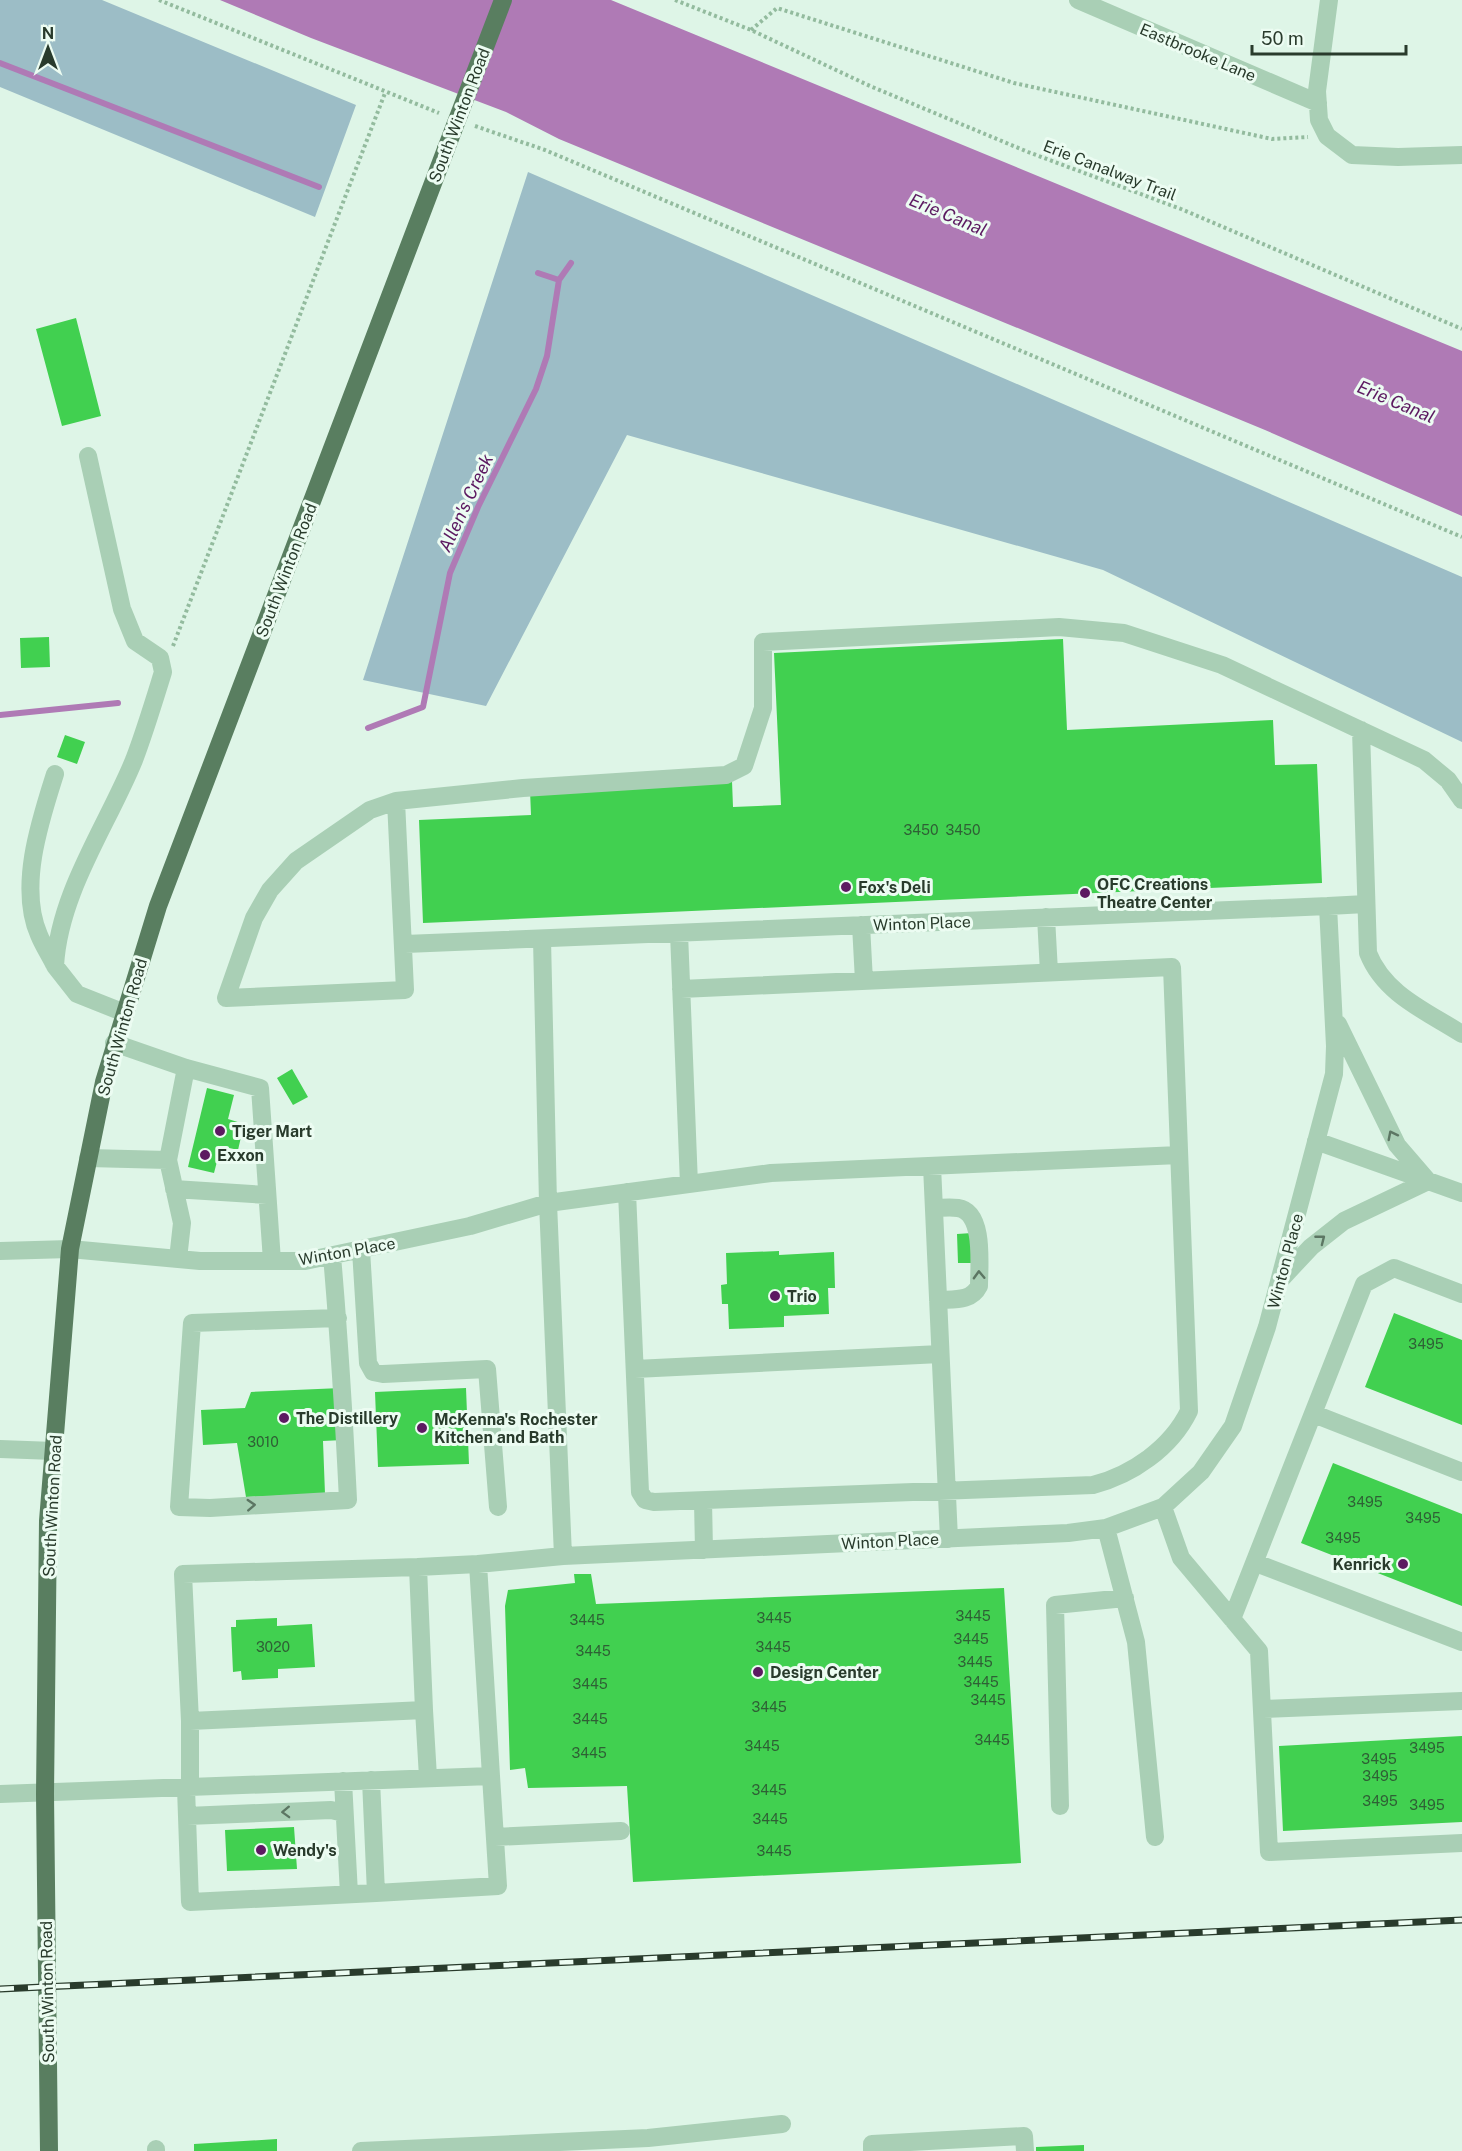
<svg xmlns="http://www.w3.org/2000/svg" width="1462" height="2151" font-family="'Public Sans',sans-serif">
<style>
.green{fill:#9cbdc6}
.water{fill:#af7ab5}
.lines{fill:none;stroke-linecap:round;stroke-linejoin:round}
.stream{stroke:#af7ab5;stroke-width:6}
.building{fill:#41d050}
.path{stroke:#93bb9e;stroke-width:4;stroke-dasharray:3 3;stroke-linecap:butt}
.minor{stroke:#a9cfb5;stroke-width:18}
.major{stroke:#597e60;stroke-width:18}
.rail-casing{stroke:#293b2c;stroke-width:7}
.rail{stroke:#ecfcf2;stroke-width:4.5;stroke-dasharray:14;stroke-linecap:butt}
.major-bridge{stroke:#597e60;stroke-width:18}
.oneway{stroke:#5c7663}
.poi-dot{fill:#5c1a61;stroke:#ecfcf2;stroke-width:2}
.labels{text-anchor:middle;stroke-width:6;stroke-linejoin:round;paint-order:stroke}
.number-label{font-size:14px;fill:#2f6035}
.street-label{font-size:16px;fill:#293b2c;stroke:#ecfcf2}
.poi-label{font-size:16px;font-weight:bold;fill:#293b2c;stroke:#ecfcf2;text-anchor:start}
.water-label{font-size:18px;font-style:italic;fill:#5c1a61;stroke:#ecfcf2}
</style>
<rect width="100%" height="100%" fill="#def5e7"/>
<!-- green -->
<path class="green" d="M0 0H102L356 105 315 217 0 87Z
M528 172 1462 577V742L1103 570 627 435 486 706 363 680Z"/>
<!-- water -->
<path class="water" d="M220 0H611L1462 351V516L1265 430 559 139 506 112 311 38Z"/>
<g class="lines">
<!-- stream -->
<path class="stream" d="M0 63 319 187
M538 273 559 280
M0 715 118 703
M368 728 423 707 450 573 478 507 536 389 547 356 559 280 571 263"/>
</g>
<!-- building -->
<path class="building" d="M76 318 101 416 62 426 36 329Z
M49 637 50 667 21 668 20 638Z
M1063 639 1067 730 1273 720 1275 765 1317 764 1322 883 423 923 419 820 531 815 530 790 732 781 733 807 781 805 774 653Z
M65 735 85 742 77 764 57 757Z
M292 1069 308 1097 293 1105 277 1078Z
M207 1088 234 1095 228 1119 244 1124 238 1150 221 1146 214 1173 188 1167Z
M972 1233 973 1263H958L957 1234Z
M779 1251V1255L834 1252 835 1288H828L829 1314 784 1316V1327L729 1329 728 1304H722L721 1285 727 1284 726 1253Z
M1394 1313 1462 1340V1425L1365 1387Z
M341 1388 343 1440 323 1441 325 1494 246 1497 237 1443 203 1445 201 1410 245 1408 251 1392Z
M466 1388 469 1464 378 1467 375 1392Z
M1333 1463 1462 1514V1606L1301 1543Z
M574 1574H591L596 1604 1004 1588 1021 1863 633 1882 627 1786 528 1788 525 1768 510 1770 505 1606 508 1590 575 1583Z
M277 1618V1626L312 1624 315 1667 278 1669V1678L242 1680 241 1671 233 1672 231 1627H236V1620Z
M1462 1736V1822L1283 1831 1279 1746Z
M294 1827 297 1869 227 1871 225 1830Z
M277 2139V2151H194V2144Z
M1084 2145V2151H1036V2147Z"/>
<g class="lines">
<!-- path -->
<path class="path" d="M159 0 439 113
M675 0 751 30 870 86 1028 152 1181 209 1462 329
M751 30 777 8 1014 83 1272 139 1308 137
M475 126 545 150 1462 537
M173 646 385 93"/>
<!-- minor -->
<path class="minor" d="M1078 0 1318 103
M1329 0 1317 91 1319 120 1327 136 1352 155 1398 157 1462 155
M88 456 122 609 135 641 160 658 163 672C154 701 145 731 134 760 107 826 59 893 55 966L77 994 125 1013
M1361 730 1368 953C1384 994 1426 1011 1462 1034
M396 801 405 990 226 998 254 918 270 890 296 861 370 810 396 801 523 788 726 775 744 766 763 708V642L1059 627 1124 633 1222 665 1424 760 1448 780 1462 800
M1328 906 1366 904
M1046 917 1049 972
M861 925 864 981
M679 933 689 1184
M542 939 548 1203 563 1556
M54 964C49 954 43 945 39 935 18 887 40 821 55 774
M1338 1024 1397 1145 1428 1181
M114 1043 186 1068 260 1088 272 1261
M1316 1141 1462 1193
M88 1158 168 1160
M932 1166 949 1539
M174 1189 267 1195
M627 1192 640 1492 645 1500 654 1502 1093 1485C1132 1475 1171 1448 1189 1411L1172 967 681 989
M934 1208C941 1208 950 1207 958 1208 985 1212 979 1266 979 1286 971 1302 954 1299 938 1300
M361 1250 368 1363 373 1372 383 1374 487 1369 498 1507
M0 1251 70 1249 200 1261H305L470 1226 548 1203 771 1173 1179 1155
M332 1256C339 1337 344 1418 348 1500L210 1508 179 1507 192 1323 338 1318
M178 1259 182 1223 168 1160 186 1068
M1282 1278 1311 1247 1344 1221 1428 1181
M635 1369 940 1354
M1314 1414 1462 1472
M0 1449 54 1451
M703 1501 704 1550
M1163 1507 1181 1558 1259 1651 1269 1852 1462 1843
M1106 1528 1136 1642 1155 1837
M1256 1563 1462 1642
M1232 1619 1364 1284 1394 1268 1462 1294
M1263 1709 1462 1701
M424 1710 428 1777
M190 1721 183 1574 418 1567
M343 1781 349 1894
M190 1787V1721L424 1710 418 1567 478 1564
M186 1788 190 1902 376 1893 371 1780
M0 1794 491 1776 478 1564 563 1556 1068 1533 1106 1528 1163 1507 1201 1472 1233 1426 1267 1327 1334 1074 1335 1046 1328 906 405 944
M1060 1806 1055 1605 1125 1598
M187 1816 331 1810 344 1813
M495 1837 621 1831
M376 1893 498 1886 491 1776
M156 2149V2151
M361 2151 648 2138 782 2124
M872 2151V2144L1024 2136 1025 2151"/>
<!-- major -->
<path class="major" d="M49 2151 45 1794 48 1521 70 1249 104 1082 158 906 446 149"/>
<!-- rail casing -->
<g class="rail-casing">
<path id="rail" d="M0 1989 1462 1920"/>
</g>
<!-- rail -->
<use href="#rail" class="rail"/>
<!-- major-bridge -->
<path class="major-bridge" d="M446 149 503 0"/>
</g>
<!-- one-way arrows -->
<defs><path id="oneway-chevron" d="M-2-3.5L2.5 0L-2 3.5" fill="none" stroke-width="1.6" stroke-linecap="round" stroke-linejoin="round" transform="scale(1.5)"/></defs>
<g class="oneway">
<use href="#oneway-chevron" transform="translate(1392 1135) rotate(-117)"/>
<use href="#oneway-chevron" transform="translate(1321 1239) rotate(-38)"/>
<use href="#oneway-chevron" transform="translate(979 1275) rotate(-92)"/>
<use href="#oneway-chevron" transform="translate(251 1505) rotate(-3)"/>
<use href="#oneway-chevron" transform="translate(286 1812) rotate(178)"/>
</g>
<!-- markers -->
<g class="poi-dot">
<circle cx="846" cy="887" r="6"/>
<circle cx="1085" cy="893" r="6"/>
<circle cx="220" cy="1131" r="6"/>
<circle cx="205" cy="1155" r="6"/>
<circle cx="775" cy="1296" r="6"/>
<circle cx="284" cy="1418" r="6"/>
<circle cx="422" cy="1428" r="6"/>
<circle cx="1403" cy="1564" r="6"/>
<circle cx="758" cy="1672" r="6"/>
<circle cx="261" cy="1850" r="6"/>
</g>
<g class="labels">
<!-- number labels -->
<g class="number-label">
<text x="921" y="835">3450</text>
<text x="963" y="835">3450</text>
<text x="1426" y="1349">3495</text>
<text x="263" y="1447">3010</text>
<text x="1365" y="1507">3495</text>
<text x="1423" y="1523">3495</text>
<text x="1343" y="1543">3495</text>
<text x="973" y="1621">3445</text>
<text x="774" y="1623">3445</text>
<text x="587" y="1625">3445</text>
<text x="971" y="1644">3445</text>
<text x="273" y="1652">3020</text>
<text x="773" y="1652">3445</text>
<text x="593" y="1656">3445</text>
<text x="975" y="1667">3445</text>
<text x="981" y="1687">3445</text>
<text x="590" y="1689">3445</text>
<text x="988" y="1705">3445</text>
<text x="769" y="1712">3445</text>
<text x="590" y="1724">3445</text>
<text x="992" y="1745">3445</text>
<text x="762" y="1751">3445</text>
<text x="1427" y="1753">3495</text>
<text x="589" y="1758">3445</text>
<text x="1379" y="1764">3495</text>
<text x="1380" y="1781">3495</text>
<text x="769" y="1795">3445</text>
<text x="1380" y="1806">3495</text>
<text x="1427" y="1810">3495</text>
<text x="770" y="1824">3445</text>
<text x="774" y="1856">3445</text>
</g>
<!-- street labels -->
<g class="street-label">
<text transform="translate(1198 52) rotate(23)" y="6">Eastbrooke Lane</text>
<text transform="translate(459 115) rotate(-69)" y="6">South Winton Road</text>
<text transform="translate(1110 170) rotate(21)" y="6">Erie Canalway Trail</text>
<text transform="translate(286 570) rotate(-69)" y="6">South Winton Road</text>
<text transform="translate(922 923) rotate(-2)" y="6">Winton Place</text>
<text transform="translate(122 1027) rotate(-74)" y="6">South Winton Road</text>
<text transform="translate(347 1251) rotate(-10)" y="6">Winton Place</text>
<text transform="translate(1285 1261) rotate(-75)" y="6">Winton Place</text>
<text transform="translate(52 1506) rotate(-87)" y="6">South Winton Road</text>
<text transform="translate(890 1541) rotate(-3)" y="6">Winton Place</text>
<text transform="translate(47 1992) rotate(-91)" y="6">South Winton Road</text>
</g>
<!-- poi labels -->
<g class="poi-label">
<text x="1097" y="890">OFC Creations<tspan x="1097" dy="18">Theatre Center</tspan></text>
<text x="858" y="893">Fox's Deli</text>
<text x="232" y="1137">Tiger Mart</text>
<text x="217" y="1161">Exxon</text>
<text x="787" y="1302">Trio</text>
<text x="296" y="1424">The Distillery</text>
<text x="434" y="1425">McKenna's Rochester<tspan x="434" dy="18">Kitchen and Bath</tspan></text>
<text x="1391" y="1570" text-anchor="end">Kenrick</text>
<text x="770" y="1678">Design Center</text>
<text x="273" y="1856">Wendy's</text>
</g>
<!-- water labels -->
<g class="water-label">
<text transform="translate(948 215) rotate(23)" y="6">Erie Canal</text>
<text transform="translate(1396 402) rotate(23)" y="6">Erie Canal</text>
<text transform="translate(466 503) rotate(-65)" y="6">Allen's Creek</text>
</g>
</g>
<!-- north arrow -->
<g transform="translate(48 48)" stroke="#ecfcf2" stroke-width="4.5" paint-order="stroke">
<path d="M0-4.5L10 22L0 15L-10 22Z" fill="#293b2c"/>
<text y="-9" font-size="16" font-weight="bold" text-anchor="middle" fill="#293b2c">N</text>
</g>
<!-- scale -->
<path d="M1252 45v9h154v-9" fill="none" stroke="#293b2c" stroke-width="3"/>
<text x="1261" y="45" font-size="18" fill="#293b2c" stroke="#ecfcf2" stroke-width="4.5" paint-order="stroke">50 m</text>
</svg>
